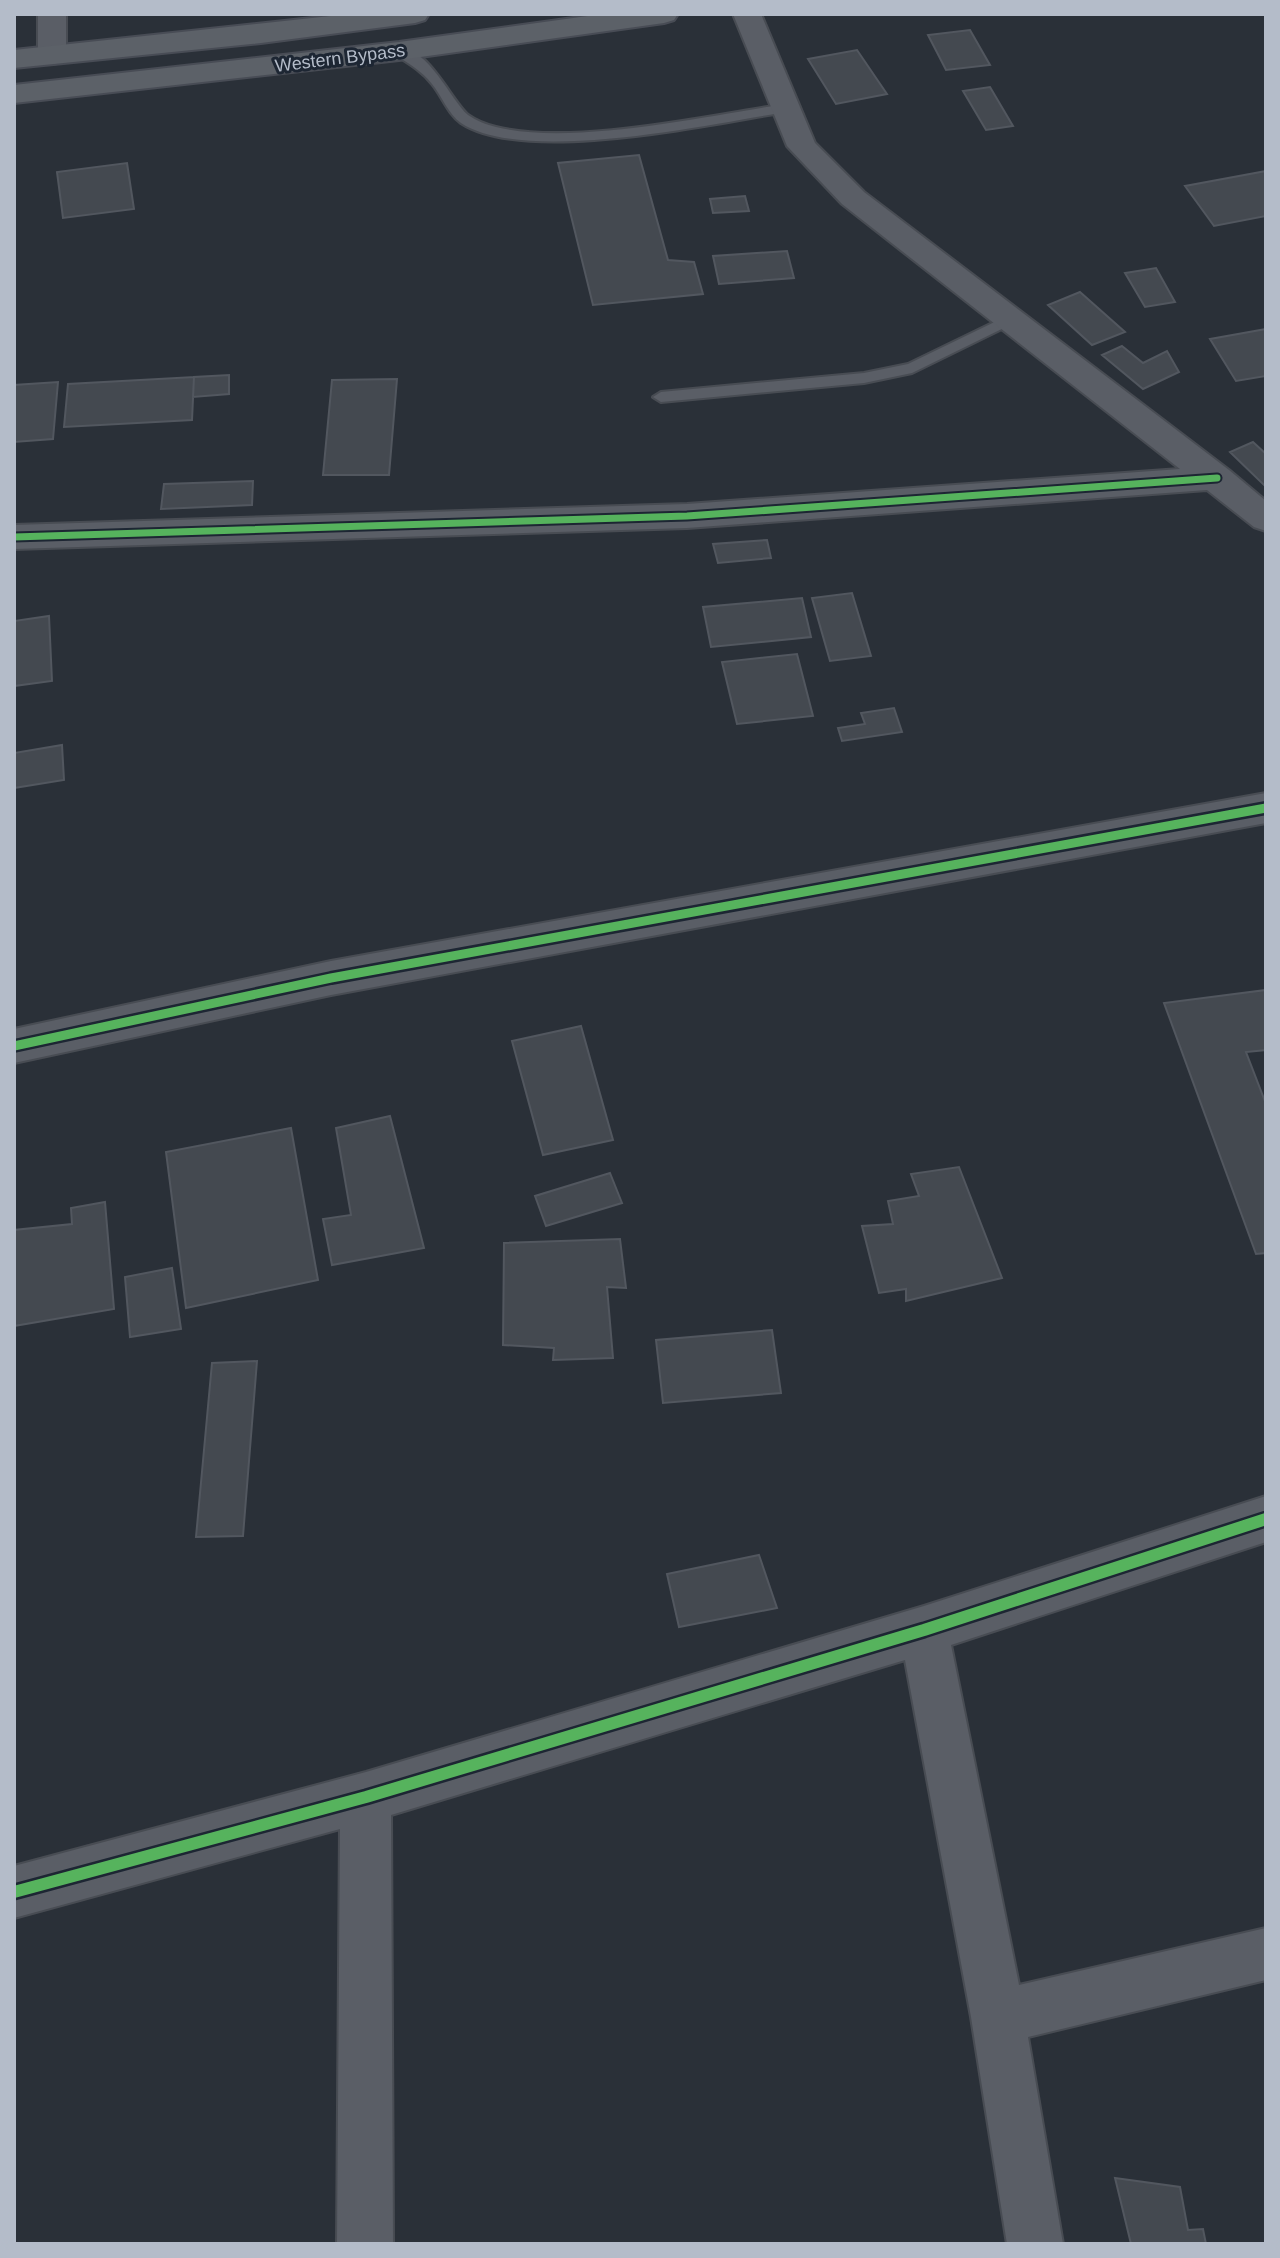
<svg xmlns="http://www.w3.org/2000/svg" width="1280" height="2258" font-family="Arial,sans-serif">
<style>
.building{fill:#444950;stroke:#52575f;stroke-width:2}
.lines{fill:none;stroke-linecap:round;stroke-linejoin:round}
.lane-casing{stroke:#484c53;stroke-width:4}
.street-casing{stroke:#484c53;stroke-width:4}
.primary-casing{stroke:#484c55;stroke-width:4}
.lane{fill:#5a5e66;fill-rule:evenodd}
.street{fill:#5a5e66;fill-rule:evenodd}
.primary{fill:#5c6168;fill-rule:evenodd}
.cycleway-far2-casing{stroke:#1d2633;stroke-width:11}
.cycleway-far1-casing{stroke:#1d2633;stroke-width:14}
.cycleway-casing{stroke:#1d2633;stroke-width:17}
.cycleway-far2{stroke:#56b35d;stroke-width:7}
.cycleway-far1{stroke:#56b35d;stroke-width:9}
.cycleway{stroke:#56b35d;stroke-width:12}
.labels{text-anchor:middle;stroke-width:6;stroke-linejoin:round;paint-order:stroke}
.far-street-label{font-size:18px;fill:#b4bcc9;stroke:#1d2633}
</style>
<rect width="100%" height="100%" fill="#2a3038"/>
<!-- building -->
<path class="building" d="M970 30 990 65 946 70 928 35Z
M857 50 887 94 836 104 808 59Z
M990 87 1013 126 986 130 963 91Z
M639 155 668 260 694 262 703 294 593 305 558 163Z
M127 163 134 209 63 218 57 172Z
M1266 171V216L1214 226 1185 186Z
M745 196 749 211 713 213 710 199Z
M787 251 794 278 719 284 713 256Z
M1156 268 1175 302 1145 307 1125 273Z
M1080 292 1125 332 1092 345 1048 305Z
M1266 329V376L1236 381 1210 339Z
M1122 346 1143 363 1167 351 1179 372 1143 389 1102 355Z
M229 375V394L193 397 194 377Z
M194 377 192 420 64 427 68 384Z
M397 379 389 475H323L332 380Z
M58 382 53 439 14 442V385Z
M1253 442 1266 454V487L1230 452Z
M253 481 252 505 161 509 164 484Z
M767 540 771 558 718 563 713 544Z
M852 593 871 656 830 661 812 598Z
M802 598 811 637 711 647 703 607Z
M49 616 52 681 14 686V621Z
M797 654 813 716 737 724 722 662Z
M894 708 902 732 842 741 838 728 865 724 861 713Z
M62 745 64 780 14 788V753Z
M1266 990V1050L1246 1052 1266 1104V1253L1256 1254 1164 1003Z
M581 1026 613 1140 543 1155 512 1041Z
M390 1116 424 1248 332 1265 323 1219 351 1215 336 1128Z
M291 1128 318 1280 186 1308 166 1152Z
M959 1167 1002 1278 906 1301V1289L879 1293 862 1226 893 1224 888 1201 919 1196 911 1174Z
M610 1173 622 1203 546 1226 535 1196Z
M105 1202 114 1309 14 1326V1230L72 1224 71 1208Z
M620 1239 626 1288 607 1287 613 1358 553 1360 554 1348 503 1345 504 1243Z
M172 1268 181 1329 130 1337 125 1277Z
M772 1330 781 1393 663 1403 656 1340Z
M257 1361 243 1536 196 1537 212 1363Z
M759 1555 777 1608 679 1627 667 1574Z
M1115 2178 1180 2187 1188 2230 1203 2229 1206 2244H1131Z"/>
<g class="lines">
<!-- lane casing -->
<g class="lane-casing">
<path id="lane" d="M394 48C427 43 449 98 468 115 475 120 487 125 496 127 572 146 707 116 786 104L793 108 786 112C711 124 525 165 461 123 448 114 442 96 432 84 422 71 408 63 394 54Z
M1011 314 1016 316V322L912 373 864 383 661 402 653 397 661 392 864 373 908 364Z"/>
</g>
<!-- street casing -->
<g class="street-casing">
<path id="street" d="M38 14H66V56L62 62 52 64 42 62 38 56Z
M733 14H761L815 143 864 192 1229 470 1266 501V531L1254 527 1207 490 687 528 14 549V525L687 504 1180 469 842 204 787 146Z
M1266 793V823L331 995 14 1063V1029L331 961Z
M1266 1496V1542L951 1645 1019 1985 1266 1928V1980L1028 2037 1063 2244H1007L971 2017 905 1660 391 1815 393 2244H337L340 1829 14 1918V1866L366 1772 924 1606Z"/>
</g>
<!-- primary casing -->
<g class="primary-casing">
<path id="primary" d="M349 14H429L425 20 415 23 261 43 14 68V50Z
M602 14H678L674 20 664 23 399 60 14 103V85L399 42Z"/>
</g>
<!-- lane -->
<use href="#lane" class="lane"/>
<!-- street -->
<use href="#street" class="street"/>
<!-- primary -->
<use href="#primary" class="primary"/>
<!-- cycleway-far2 casing -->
<g class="cycleway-far2-casing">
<path id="cycleway-far2" d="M14 537 687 516 1217 478"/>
</g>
<!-- cycleway-far1 casing -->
<g class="cycleway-far1-casing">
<path id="cycleway-far1" d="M14 1046 331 978 1266 808"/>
</g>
<!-- cycleway casing -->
<g class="cycleway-casing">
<path id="cycleway" d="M14 1892 366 1797 924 1630 1266 1519"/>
</g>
<!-- cycleway-far2 -->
<use href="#cycleway-far2" class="cycleway-far2"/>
<!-- cycleway-far1 -->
<use href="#cycleway-far1" class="cycleway-far1"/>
<!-- cycleway -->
<use href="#cycleway" class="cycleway"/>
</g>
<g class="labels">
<!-- far-street labels -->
<g class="far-street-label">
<text transform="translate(340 58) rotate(-7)" y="6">Western Bypass</text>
</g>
</g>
<!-- border -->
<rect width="1280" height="2258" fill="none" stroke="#b4bcc9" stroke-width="32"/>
</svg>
